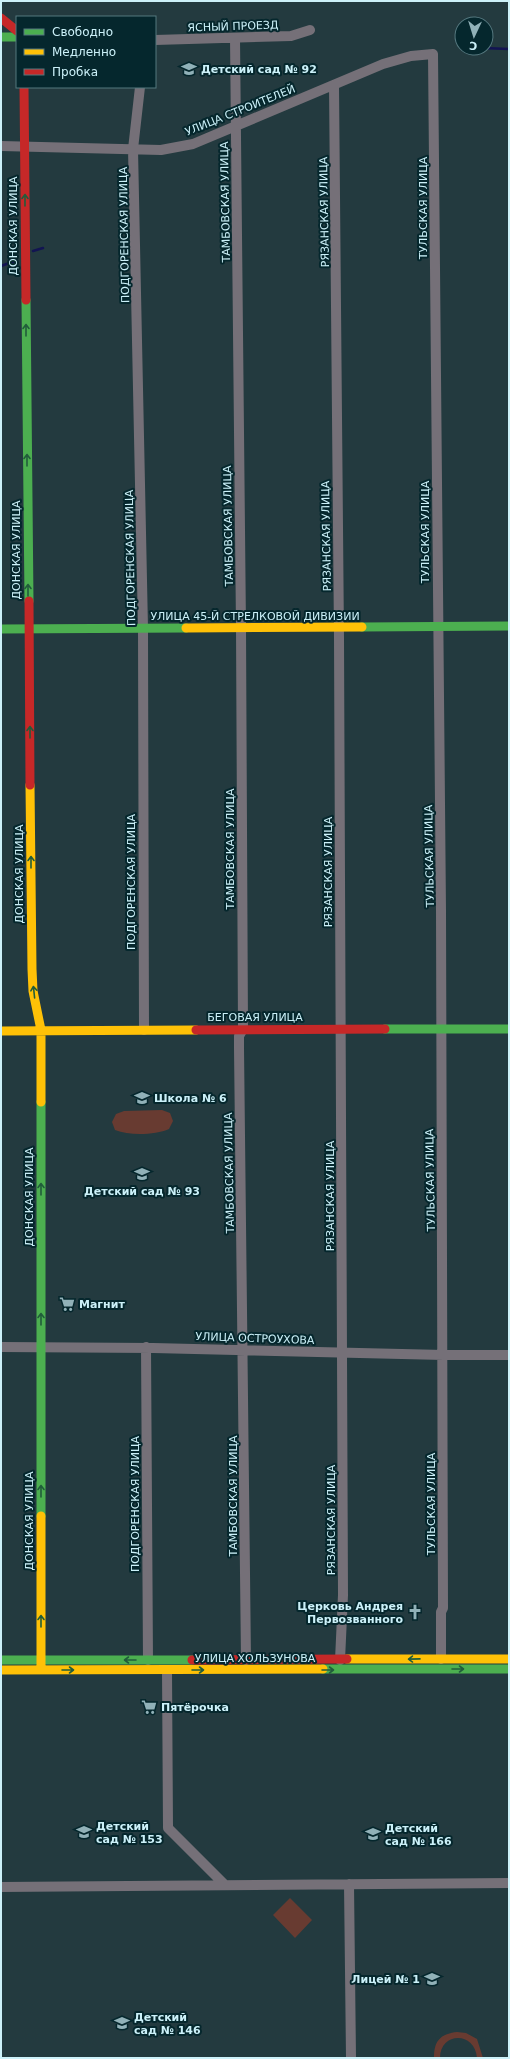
<svg xmlns="http://www.w3.org/2000/svg" width="510" height="2059" font-family="'DejaVu Sans',sans-serif">
<style>
.green{fill:#683b31}
.lines{fill:none;stroke-linecap:round;stroke-linejoin:round}
.stream{stroke:#121452;stroke-width:2.5}
.street{stroke:#757078;stroke-width:10}
.fast{stroke:#4caf50;stroke-width:9}
.slow{stroke:#ffc107;stroke-width:9}
.jam{stroke:#c62828;stroke-width:9}
.oneway{stroke:#215d3b}
.labels{text-anchor:middle;stroke-width:4;stroke-linejoin:round;paint-order:stroke}
.street-label{font-size:11px;fill:#ccf1f9;stroke:#05272d}
.poi-label{font-size:11px;font-weight:bold;fill:#ccf1f9;stroke:#05272d;text-anchor:start}
</style>
<rect width="100%" height="100%" fill="#233a3f"/>
<!-- green -->
<path class="green" d="M162 1110 170 1113 173 1121 169 1129C155 1135 130 1136 115 1130L112 1122 116 1114 124 1111Z
M290 1898 312 1920 295 1938 273 1915Z
M457 2032 466 2033 477 2039 483 2058H477C475 2031 440 2032 440 2058H434C434 2041 440 2034 457 2032Z"/>
<g class="lines">
<!-- stream -->
<path class="stream" d="M483 48 509 49
M33 251 43 248
M1 266 15 261"/>
<!-- street -->
<path class="street" d="M235 38 241 628 243 1029 239 1036V1048L246 1660
M155 40 291 36 310 30
M334 85 339 638 343 1595 340 1660
M140 87 133 149 143 628 144 1030
M1 146 161 150 193 144 383 64 411 56 433 54 441 910 443 1608 441 1612V1659
M1 1347 153 1348 444 1355H509
M146 1347 148 1660
M167 1670 168 1828 225 1885
M349 1884 351 2058
M1 1887 509 1883"/>
<!-- fast -->
<path class="fast" d="M1 37H17
M26 300 29 601
M362 627 509 626
M1 629 186 628
M385 1029H509
M41 1102V1516
M1 1660H192
M323 1669H509"/>
<!-- slow -->
<path class="slow" d="M186 628 362 627
M30 785 32 969 33 991 41 1030V1102
M1 1031 196 1030
M41 1516V1670
M347 1659H509
M1 1670 323 1669"/>
<!-- jam -->
<path class="jam" d="M1 18 17 31
M24 87 26 300
M29 601 30 785
M196 1030 385 1029
M192 1660 347 1659"/>
</g>
<!-- one-way arrows -->
<defs><path id="oneway-shaft" d="M-6 0H5M1.5-3L5.5 0L1.5 3" fill="none" stroke-width="1.6" stroke-linecap="round" stroke-linejoin="round"/></defs>
<g class="oneway">
<use href="#oneway-shaft" transform="translate(25 200) rotate(-90)"/>
<use href="#oneway-shaft" transform="translate(26 330) rotate(-90)"/>
<use href="#oneway-shaft" transform="translate(27 460) rotate(-90)"/>
<use href="#oneway-shaft" transform="translate(28 590) rotate(-90)"/>
<use href="#oneway-shaft" transform="translate(30 732) rotate(-90)"/>
<use href="#oneway-shaft" transform="translate(31 862) rotate(-90)"/>
<use href="#oneway-shaft" transform="translate(34 992) rotate(-96)"/>
<use href="#oneway-shaft" transform="translate(41 1189) rotate(-90)"/>
<use href="#oneway-shaft" transform="translate(41 1319) rotate(-90)"/>
<use href="#oneway-shaft" transform="translate(41 1491) rotate(-90)"/>
<use href="#oneway-shaft" transform="translate(41 1621) rotate(-90)"/>
<use href="#oneway-shaft" transform="translate(414 1659) rotate(179)"/>
<use href="#oneway-shaft" transform="translate(130 1660) rotate(180)"/>
<use href="#oneway-shaft" transform="translate(458 1669)"/>
<use href="#oneway-shaft" transform="translate(68 1670)"/>
<use href="#oneway-shaft" transform="translate(198 1670)"/>
<use href="#oneway-shaft" transform="translate(328 1670)"/>
</g>
<!-- icons -->
<defs>
<g id="school-bare" transform="scale(1.2)"><path d="M0-5L7-2L0 1L-7-2ZM-4 1L0 2.5L4 1V4Q0 6-4 4Z" fill="#91b1b8" stroke="#05272d" stroke-width="2.5" paint-order="stroke"/></g>
<g id="supermarket-bare" transform="scale(1.2)"><path d="M-6-5.5h2.5l.6 2H6L4.5 2H-2.5L-4.4-4H-6ZM-1.5 3.2a1.3 1.3 0 1 0 .1 0ZM3 3.2a1.3 1.3 0 1 0 .1 0Z" fill="#91b1b8" stroke="#05272d" stroke-width="2.5" paint-order="stroke"/></g>
<g id="church-bare" transform="scale(1.2)"><path d="M-1.2-6h2.4v3.5h3.3v2.4h-3.3V6h-2.4V-.1h-3.3v-2.4h3.3Z" fill="#91b1b8" stroke="#05272d" stroke-width="2.5" paint-order="stroke"/></g>
</defs>
<g fill-rule="evenodd">
<use href="#school-bare" x="189" y="69"/>
<use href="#school-bare" x="142" y="1098"/>
<use href="#school-bare" x="142" y="1174"/>
<use href="#supermarket-bare" x="67" y="1304"/>
<use href="#church-bare" x="415" y="1612"/>
<use href="#supermarket-bare" x="149" y="1707"/>
<use href="#school-bare" x="84" y="1832"/>
<use href="#school-bare" x="373" y="1834"/>
<use href="#school-bare" x="432" y="1979"/>
<use href="#school-bare" x="122" y="2023"/>
</g>
<g class="labels">
<!-- street labels -->
<g class="street-label">
<text transform="translate(233 26) rotate(-2)" y="4">ЯСНЫЙ ПРОЕЗД</text>
<text transform="translate(240 110) rotate(-22)" y="4">УЛИЦА СТРОИТЕЛЕЙ</text>
<text transform="translate(225 202) rotate(-91)" y="4">ТАМБОВСКАЯ УЛИЦА</text>
<text transform="translate(423 208) rotate(-90)" y="4">ТУЛЬСКАЯ УЛИЦА</text>
<text transform="translate(324 212) rotate(-91)" y="4">РЯЗАНСКАЯ УЛИЦА</text>
<text transform="translate(13 226) rotate(-90)" y="4">ДОНСКАЯ УЛИЦА</text>
<text transform="translate(124 235) rotate(-91)" y="4">ПОДГОРЕНСКАЯ УЛИЦА</text>
<text transform="translate(228 526) rotate(-91)" y="4">ТАМБОВСКАЯ УЛИЦА</text>
<text transform="translate(425 532) rotate(-90)" y="4">ТУЛЬСКАЯ УЛИЦА</text>
<text transform="translate(326 536) rotate(-91)" y="4">РЯЗАНСКАЯ УЛИЦА</text>
<text transform="translate(16 550) rotate(-90)" y="4">ДОНСКАЯ УЛИЦА</text>
<text transform="translate(130 558) rotate(-91)" y="4">ПОДГОРЕНСКАЯ УЛИЦА</text>
<text x="255" y="620">УЛИЦА 45-Й СТРЕЛКОВОЙ ДИВИЗИИ</text>
<text transform="translate(230 849) rotate(-90)" y="4">ТАМБОВСКАЯ УЛИЦА</text>
<text transform="translate(429 856) rotate(-91)" y="4">ТУЛЬСКАЯ УЛИЦА</text>
<text transform="translate(328 872) rotate(-90)" y="4">РЯЗАНСКАЯ УЛИЦА</text>
<text transform="translate(19 874) rotate(-90)" y="4">ДОНСКАЯ УЛИЦА</text>
<text transform="translate(131 882) rotate(-90)" y="4">ПОДГОРЕНСКАЯ УЛИЦА</text>
<text x="255" y="1021">БЕГОВАЯ УЛИЦА</text>
<text transform="translate(229 1173) rotate(-91)" y="4">ТАМБОВСКАЯ УЛИЦА</text>
<text transform="translate(430 1180) rotate(-91)" y="4">ТУЛЬСКАЯ УЛИЦА</text>
<text transform="translate(330 1196) rotate(-90)" y="4">РЯЗАНСКАЯ УЛИЦА</text>
<text transform="translate(29 1197) rotate(-90)" y="4">ДОНСКАЯ УЛИЦА</text>
<text transform="translate(255 1338) rotate(2)" y="4">УЛИЦА ОСТРОУХОВА</text>
<text transform="translate(233 1496) rotate(-90)" y="4">ТАМБОВСКАЯ УЛИЦА</text>
<text transform="translate(135 1504) rotate(-90)" y="4">ПОДГОРЕНСКАЯ УЛИЦА</text>
<text transform="translate(431 1504) rotate(-90)" y="4">ТУЛЬСКАЯ УЛИЦА</text>
<text transform="translate(331 1520) rotate(-90)" y="4">РЯЗАНСКАЯ УЛИЦА</text>
<text transform="translate(29 1521) rotate(-90)" y="4">ДОНСКАЯ УЛИЦА</text>
<text x="255" y="1662">УЛИЦА ХОЛЬЗУНОВА</text>
</g>
<!-- poi labels -->
<g class="poi-label">
<text x="201" y="73">Детский сад № 92</text>
<text x="154" y="1102">Школа № 6</text>
<text x="142" y="1195" text-anchor="middle">Детский сад № 93</text>
<text x="79" y="1308">Магнит</text>
<text x="403" y="1610" text-anchor="end">Церковь Андрея<tspan x="403" dy="13">Первозванного</tspan></text>
<text x="161" y="1711">Пятёрочка</text>
<text x="96" y="1830">Детский<tspan x="96" dy="13">сад № 153</tspan></text>
<text x="385" y="1832">Детский<tspan x="385" dy="13">сад № 166</tspan></text>
<text x="420" y="1983" text-anchor="end">Лицей № 1</text>
<text x="134" y="2021">Детский<tspan x="134" dy="13">сад № 146</tspan></text>
</g>
</g>
<!-- border -->
<rect width="510" height="2059" fill="none" stroke="#ccf1f9" stroke-width="4"/>
<!-- legend -->
<rect x="16" y="16" width="140" height="72" fill="#05272d" stroke="#55787f"/>
<rect x="24" y="29" width="20" height="6" fill="#4caf50" stroke="#55787f"/>
<text x="52" y="36" font-size="12" fill="#ccf1f9">Свободно</text>
<rect x="24" y="49" width="20" height="6" fill="#ffc107" stroke="#55787f"/>
<text x="52" y="56" font-size="12" fill="#ccf1f9">Медленно</text>
<rect x="24" y="69" width="20" height="6" fill="#c62828" stroke="#55787f"/>
<text x="52" y="76" font-size="12" fill="#ccf1f9">Пробка</text>
<!-- north arrow -->
<g transform="translate(474 36) rotate(184)"><circle r="19" fill="#05272d" stroke="#55787f"/>
<path d="M0-3L7 15L0 10L-7 15Z" fill="#91b1b8"/>
<text y="-6" font-size="11" font-weight="bold" text-anchor="middle" fill="#ccf1f9">С</text>
</g>
</svg>
